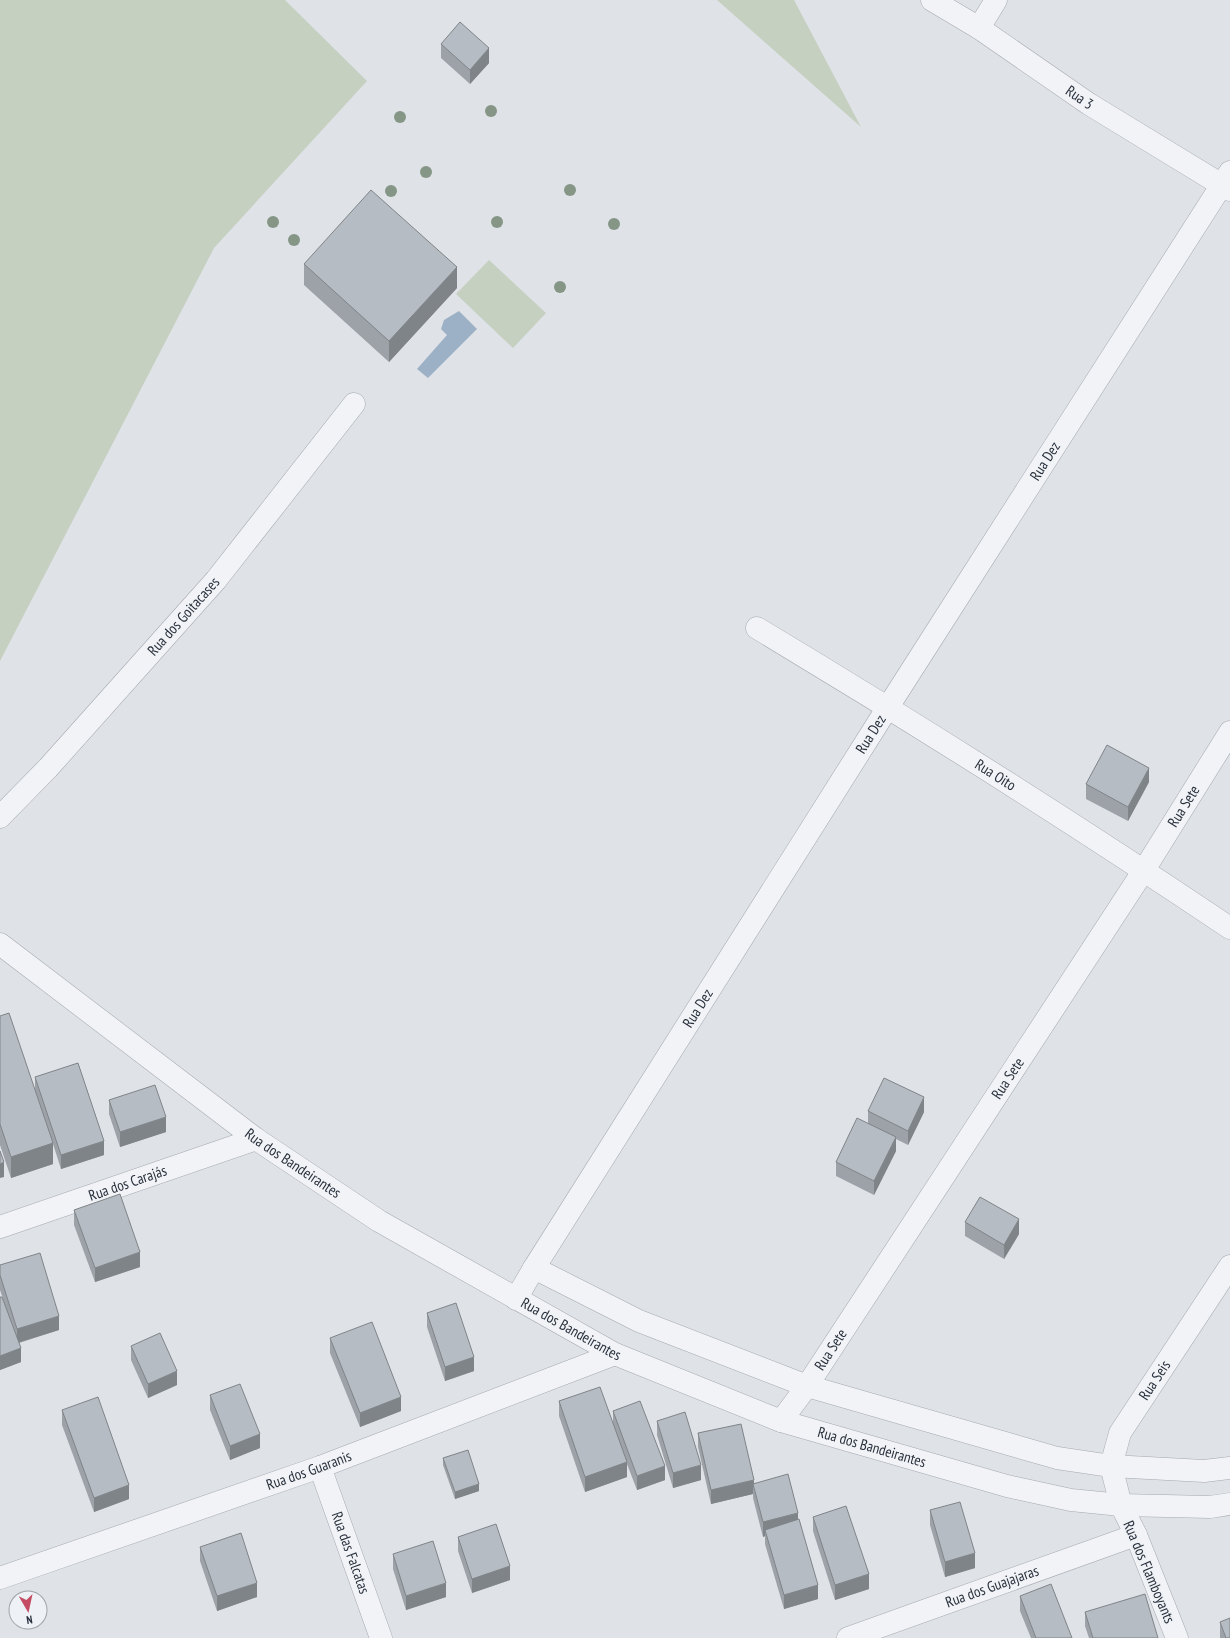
<svg xmlns="http://www.w3.org/2000/svg" width="1230" height="1638" font-family="'PT Sans Narrow',sans-serif">
<style>
.green{fill:#c5d0c0}
.water{fill:#9cb1c5}
.lines{fill:none;stroke-linecap:round;stroke-linejoin:round}
.minor-casing{stroke:#a5a9b1;stroke-width:23}
.minor{stroke:#f1f3f6;stroke-width:22}
.tree{fill:#869686}
.wall{fill:#9da2a8}
.shaded-wall{fill:#7f8488}
.building{fill:#b6bcc3;stroke:#7f8488}
.labels{text-anchor:middle;stroke-width:3;stroke-linejoin:round;paint-order:stroke}
.street-label{font-size:15px;fill:#29313d;stroke:#eef1f5}
</style>
<rect width="100%" height="100%" fill="#dfe2e7"/>
<!-- green -->
<path class="green" d="M0 0H285L367 81 214 248 0 661Z
M717 0H794L861 127Z
M489 260 546 313 513 348 456 294Z"/>
<!-- water -->
<path class="water" d="M459 311 477 329 428 378 417 369 447 335 441 329 444 320Z"/>
<g class="lines">
<!-- minor casing -->
<g class="minor-casing">
<g id="minor">
<path id="s1" d="M932 0 979 28 1089 104 1230 190"/>
<path d="M979 28 996 0"/>
<path id="s2" d="M757 628C917 724 1075 824 1230 928"/>
<path id="s3" d="M0 817 48 768 216 580 354 404"/>
<path id="s4" d="M0 944 256 1139 379 1221 615 1354 781 1421 1007 1486 1071 1500 1121 1505 1210 1507 1230 1504"/>
<path id="s5" d="M0 1227 256 1139"/>
<path d="M534 1268 639 1321 807 1386 1057 1458 1111 1466 1204 1471 1230 1468"/>
<path id="s6" d="M516 1299 534 1268 888 707 1230 172"/>
<path id="s7" d="M781 1421 807 1386 1144 870 1230 732"/>
<path id="s8" d="M320 1467 381 1638"/>
<path id="s9" d="M0 1578 320 1467 615 1354"/>
<path id="s10" d="M848 1638 1136 1535"/>
<path id="s11" d="M1177 1638 1136 1535 1121 1505 1111 1466 1120 1433 1230 1266"/>
</g>
</g>
<!-- minor -->
<use href="#minor" class="minor"/>
</g>
<!-- trees -->
<g class="tree">
<circle cx="491" cy="111" r="6"/>
<circle cx="400" cy="117" r="6"/>
<circle cx="426" cy="172" r="6"/>
<circle cx="570" cy="190" r="6"/>
<circle cx="391" cy="191" r="6"/>
<circle cx="273" cy="222" r="6"/>
<circle cx="497" cy="222" r="6"/>
<circle cx="614" cy="224" r="6"/>
<circle cx="294" cy="240" r="6"/>
<circle cx="560" cy="287" r="6"/>
</g>
<!-- wall -->
<path class="wall" d="M441 44 489 63 470 84 441 58Z
M304 264 457 288 389 362 304 285Z
M1149 782 1128 821 1086 799V784Z
M0 1016 35 1091V1077L104 1155 61 1169 53 1144V1164L11 1178 0 1145Z
M109 1100 166 1132 120 1147 109 1114Z
M868 1111 924 1112 908 1145 896 1139V1151L874 1195 836 1176V1162L868 1123Z
M74 1210 140 1267 95 1282 74 1225Z
M965 1222 1019 1234 1004 1259 965 1236Z
M0 1265 59 1330 19 1343 21 1362 0 1370V1297L3 1299 0 1290Z
M427 1313 474 1371 445 1381 427 1327Z
M330 1338 401 1411 360 1427 330 1353Z
M131 1346 177 1385 148 1398 131 1360Z
M210 1395 260 1448 230 1460 210 1410Z
M559 1401 613 1422V1411L665 1480 637 1490 627 1464V1477L585 1492 559 1416Z
M62 1410 129 1499 94 1512 62 1425Z
M657 1421 701 1480 673 1488 657 1435Z
M698 1433 754 1483 798 1520 818 1599 784 1609 765 1544V1536L763 1537 753 1498V1494L711 1504 698 1447Z
M443 1458 479 1491 455 1499 443 1465Z
M930 1510 975 1568 945 1577 930 1525Z
M813 1517 869 1589 835 1600 813 1531Z
M458 1537 510 1580 472 1593 458 1551Z
M200 1547 257 1597 217 1611 200 1561Z
M393 1554 446 1597 406 1610 393 1569Z
M1020 1596 1072 1638H1031L1020 1611Z
M1085 1612 1158 1638H1089L1085 1626Z
M1220 1622 1230 1638H1220Z"/>
<!-- shaded-wall -->
<path class="shaded-wall" d="M489 48V63L470 84V70Z
M457 267V288L389 362V341Z
M1149 768V782L1128 821V807Z
M924 1097V1112L908 1145V1131Z
M166 1117V1132L120 1147V1132Z
M896 1137V1151L874 1195V1181Z
M104 1141V1155L61 1169V1155Z
M53 1143V1164L11 1178V1157Z
M4 1162V1177L0 1178V1164Z
M1019 1219V1234L1004 1259V1245Z
M140 1252V1267L95 1282V1268Z
M59 1316V1330L17 1343V1329Z
M21 1348V1362L0 1370V1356Z
M474 1357V1371L445 1381V1367Z
M177 1371V1385L148 1398V1384Z
M401 1397V1411L360 1427V1413Z
M260 1434V1448L230 1460V1446Z
M627 1462V1477L585 1492V1477Z
M701 1465V1480L673 1488V1473Z
M665 1466V1480L637 1490V1476Z
M754 1480V1487L753 1484V1494L711 1504V1490Z
M479 1484V1491L455 1499V1492Z
M129 1485V1499L94 1512V1498Z
M798 1513V1528L765 1530V1536L763 1537V1522Z
M975 1553V1568L945 1577V1562Z
M510 1566V1580L472 1593V1579Z
M869 1574V1589L835 1600V1585Z
M257 1583V1597L217 1611V1596Z
M446 1583V1597L406 1610V1596Z
M818 1585V1599L784 1609V1595Z"/>
<!-- building -->
<path class="building" d="M460 22 489 48 470 70 441 44Z
M371 190 457 267 389 341 304 264Z
M1107 745 1149 768 1128 807 1086 784Z
M9 1013 53 1143 11 1157 0 1124V1016Z
M78 1063 104 1141 61 1155 35 1077Z
M884 1078 924 1097 908 1131 868 1111Z
M155 1085 166 1117 120 1132 109 1100Z
M857 1118 896 1137 874 1181 836 1162Z
M0 1151 4 1162 0 1164Z
M120 1194 140 1252 95 1268 74 1210Z
M980 1197 1019 1219 1004 1245 965 1222Z
M40 1253 59 1316 17 1329 0 1275V1265Z
M0 1297H2L21 1348 0 1356Z
M456 1303 474 1357 445 1367 427 1313Z
M372 1322 401 1397 360 1413 330 1338Z
M160 1333 177 1371 148 1384 131 1346Z
M240 1384 260 1434 230 1446 210 1395Z
M600 1387 627 1462 585 1477 559 1401Z
M98 1397 129 1485 94 1498 62 1410Z
M640 1401 665 1466 637 1476 613 1411Z
M685 1412 701 1465 673 1473 657 1421Z
M741 1424 754 1480 711 1490 698 1433Z
M468 1450 479 1484 455 1492 443 1458Z
M788 1474 798 1513 763 1522 753 1484Z
M960 1502 975 1553 945 1562 930 1510Z
M846 1506 869 1574 835 1585 813 1517Z
M799 1519 818 1585 784 1595 765 1530Z
M496 1524 510 1566 472 1579 458 1537Z
M241 1533 257 1583 217 1596 200 1547Z
M433 1541 446 1583 406 1596 393 1554Z
M1051 1584 1072 1638H1036L1020 1596Z
M1145 1594 1158 1638H1093L1085 1612Z
M1230 1618V1638H1226L1220 1622Z"/>
<g class="labels">
<!-- street labels -->
<g class="street-label">
<text dy="5" stroke="none"><textPath href="#s1" startOffset="177">Rua 3</textPath></text>
<text dy="5" stroke="none"><textPath href="#s6" startOffset="991">Rua Dez</textPath></text>
<text dy="5" stroke="none"><textPath href="#s3" startOffset="272">Rua dos Goitacases</textPath></text>
<text dy="5" stroke="none"><textPath href="#s6" startOffset="667">Rua Dez</textPath></text>
<text dy="5" stroke="none"><textPath href="#s2" startOffset="280">Rua Oito</textPath></text>
<text dy="5" stroke="none"><textPath href="#s7" startOffset="735">Rua Sete</textPath></text>
<text dy="5" stroke="none"><textPath href="#s6" startOffset="343">Rua Dez</textPath></text>
<text dy="5" stroke="none"><textPath href="#s7" startOffset="411">Rua Sete</textPath></text>
<text dy="5" stroke="none"><textPath href="#s4" startOffset="366">Rua dos Bandeirantes</textPath></text>
<text dy="5" stroke="none"><textPath href="#s5" startOffset="135">Rua dos Carajás</textPath></text>
<text dy="5" stroke="none"><textPath href="#s4" startOffset="690">Rua dos Bandeirantes</textPath></text>
<text dy="5" stroke="none"><textPath href="#s7" startOffset="87">Rua Sete</textPath></text>
<text dy="5" stroke="none"><textPath href="#s11" startOffset="282">Rua Seis</textPath></text>
<text dy="5" stroke="none"><textPath href="#s4" startOffset="1014">Rua dos Bandeirantes</textPath></text>
<text dy="5" stroke="none"><textPath href="#s9" startOffset="327">Rua dos Guaranis</textPath></text>
<text dy="5" stroke="none"><textPath href="#s8" startOffset="91">Rua das Falcatas</textPath></text>
<text transform="translate(1149 1572) rotate(67)" y="5">Rua dos Flamboyants</text>
<text dy="5" stroke="none"><textPath href="#s10" startOffset="153">Rua dos Guajajaras</textPath></text>
</g>
</g>
<!-- north arrow -->
<g transform="translate(28 1610) rotate(171)"><circle r="19" fill="#eef1f5" stroke="#9fa4ab"/>
<path d="M0-3L7 15L0 10L-7 15Z" fill="#c44c62"/>
<text y="-6" font-size="11" font-weight="bold" text-anchor="middle" fill="#29313d">N</text>
</g>
</svg>
